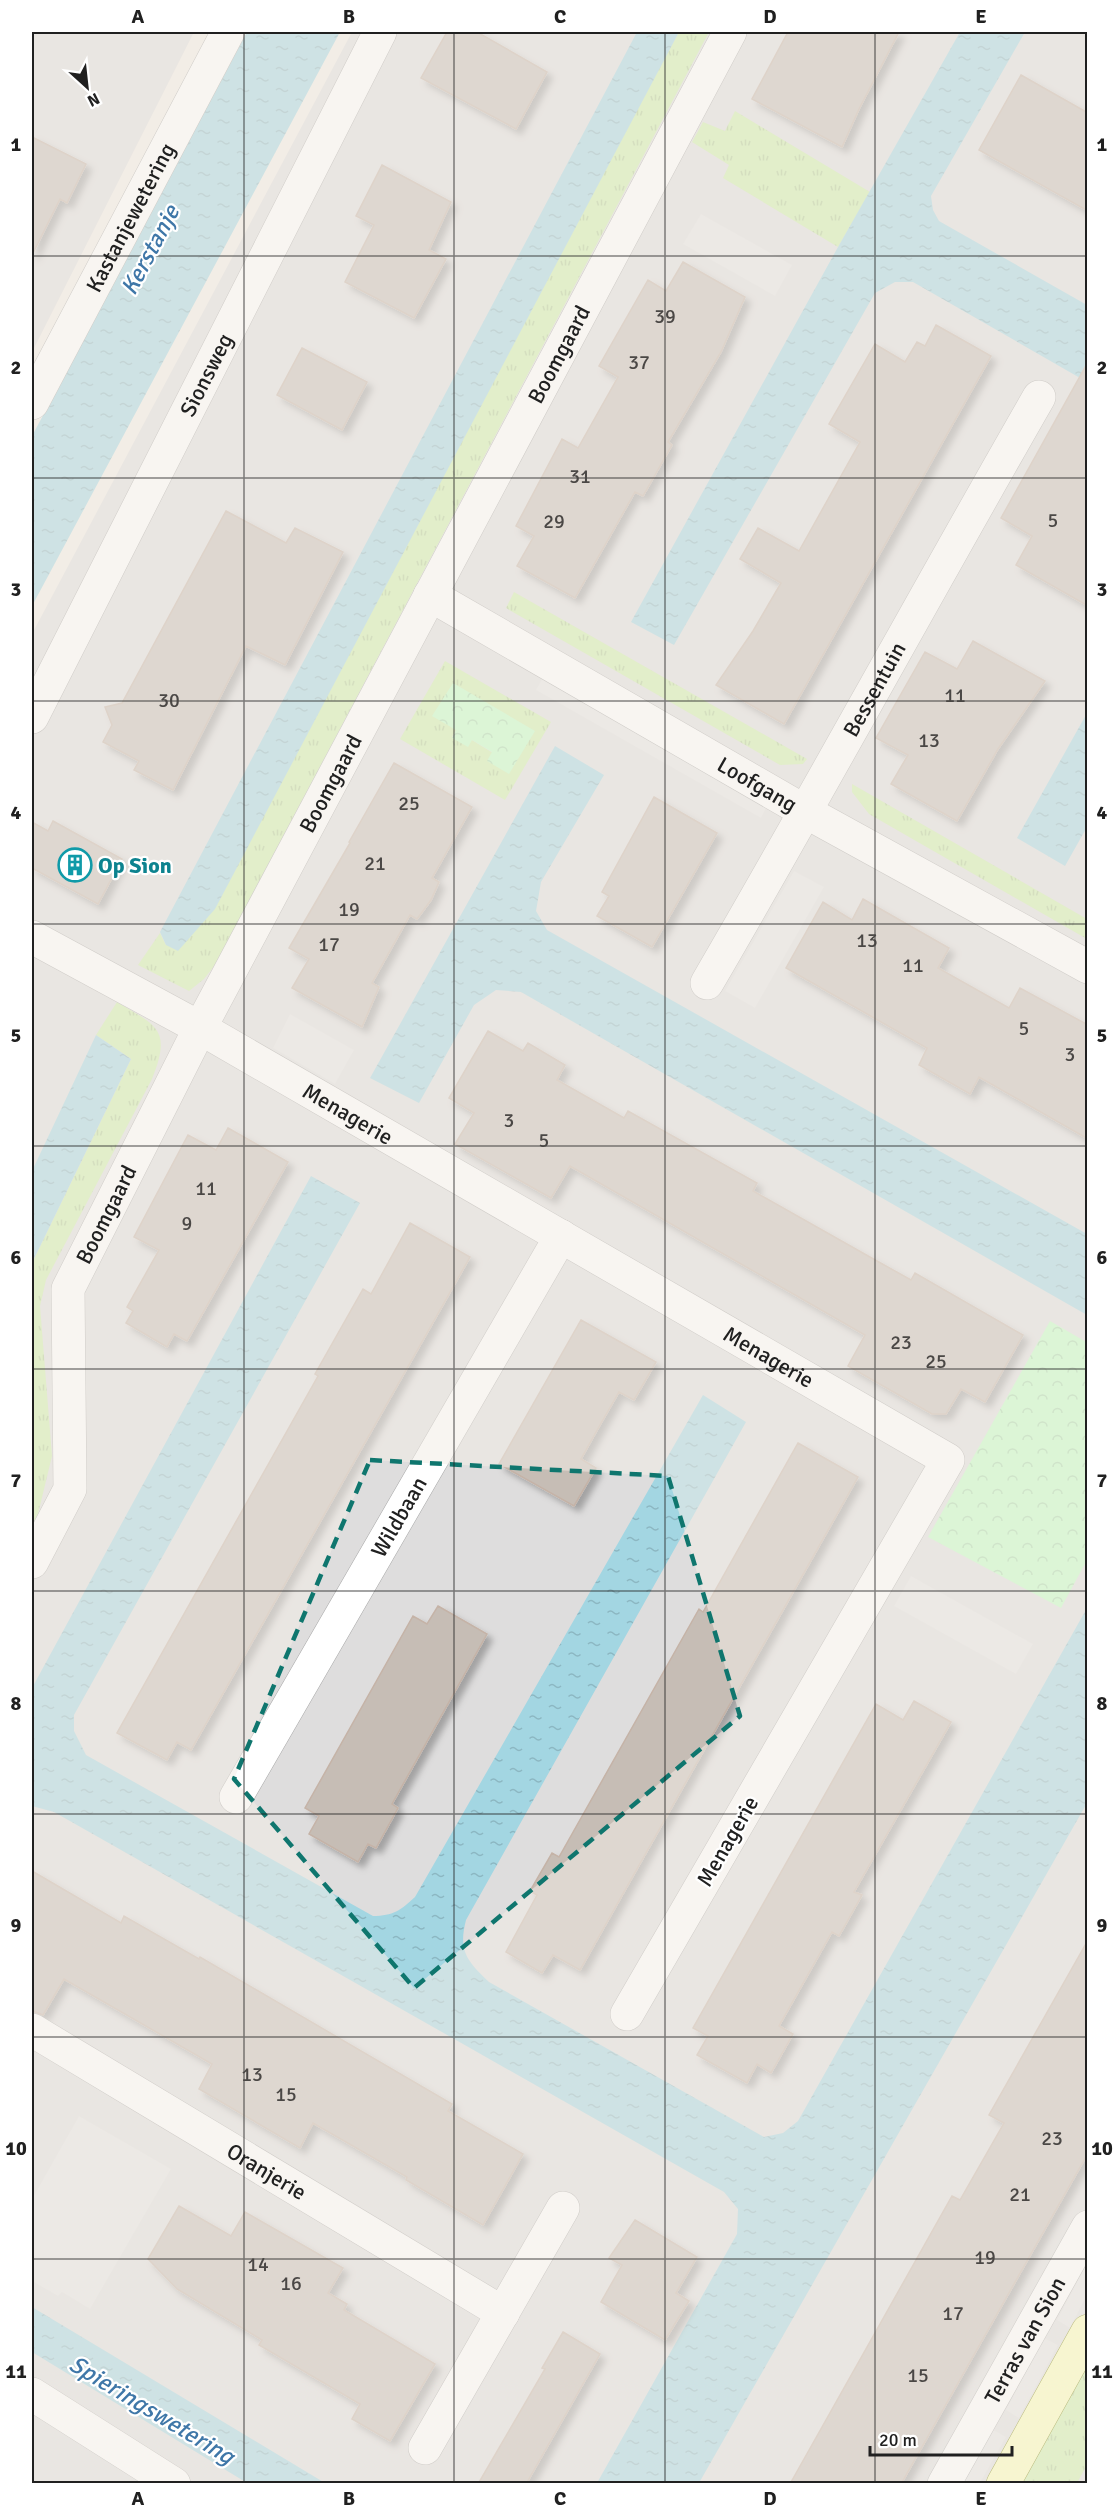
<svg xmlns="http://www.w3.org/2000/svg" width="1119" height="2515" font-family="Signika,sans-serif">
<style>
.residential{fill:#dedddd}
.grass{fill:url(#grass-tufts);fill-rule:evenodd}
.park{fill:url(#park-crowns)}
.parking{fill:#e4e4e4}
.water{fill:url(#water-ripples)}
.building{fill:#c6bdb5;stroke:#c5b3a7;stroke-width:1.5;filter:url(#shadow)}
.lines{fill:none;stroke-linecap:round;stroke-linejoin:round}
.street-casing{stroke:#a7a7a7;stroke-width:34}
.secondary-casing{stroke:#757f00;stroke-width:34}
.street{stroke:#fff;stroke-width:33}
.secondary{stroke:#fdffb7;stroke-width:33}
.marked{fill:none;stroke:#0f766e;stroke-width:4.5;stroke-dasharray:12 8;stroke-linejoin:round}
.grid{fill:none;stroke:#202020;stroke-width:1.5;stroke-opacity:0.55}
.labels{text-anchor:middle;stroke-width:4.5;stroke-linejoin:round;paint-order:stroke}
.number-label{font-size:20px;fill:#4a4745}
.street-label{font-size:22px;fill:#202020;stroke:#fff}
.culture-label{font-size:22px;font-weight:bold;fill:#0d838f;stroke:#fff;text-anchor:start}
.water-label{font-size:24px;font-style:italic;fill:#3f77a8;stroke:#fff}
.neatline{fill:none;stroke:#202020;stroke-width:2}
.grid-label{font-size:20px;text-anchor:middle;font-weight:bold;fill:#202020}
</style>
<defs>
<pattern id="grass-tufts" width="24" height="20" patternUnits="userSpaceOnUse" patternTransform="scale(1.5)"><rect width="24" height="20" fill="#ceefa9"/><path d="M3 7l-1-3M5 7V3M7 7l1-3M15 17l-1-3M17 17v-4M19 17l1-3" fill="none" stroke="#b1cd91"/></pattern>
<pattern id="park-crowns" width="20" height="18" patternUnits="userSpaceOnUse" patternTransform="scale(1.5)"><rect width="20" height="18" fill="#c1fec4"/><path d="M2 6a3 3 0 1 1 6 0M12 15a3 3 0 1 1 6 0" fill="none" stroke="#a6d9a8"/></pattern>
<pattern id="water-ripples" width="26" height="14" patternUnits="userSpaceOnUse" patternTransform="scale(1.5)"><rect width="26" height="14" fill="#a3d6e2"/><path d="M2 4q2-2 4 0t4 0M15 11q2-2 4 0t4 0" fill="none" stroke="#8cb7c2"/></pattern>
<filter id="shadow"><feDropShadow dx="5.5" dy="5.5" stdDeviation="3" flood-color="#0004"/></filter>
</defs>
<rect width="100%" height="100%" fill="#f2ede6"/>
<!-- residential -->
<path class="residential" d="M32 32H194L32 352Z
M352 32H1087V2483H32V634Z"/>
<!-- grass -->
<path class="grass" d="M679 32H709L215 965 204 979 189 991 138 965 160 933 166 945Z
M735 111 870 192 838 247 723 178 729 165 692 142 703 122 725 131Z
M514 592 807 759 803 764 780 765 506 608Z
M445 661 551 722 505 800 400 739ZM456 730 534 731 493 753 472 740 452 737Z
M852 784 1087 919V939L869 814 852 792Z
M117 1002C157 1026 172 1029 152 1079L46 1280 40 1306 52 1456 38 1514 32 1525V1263L131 1059 96 1035Z
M1087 2360V2465L1077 2483 1019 2484Z"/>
<!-- park -->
<path class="park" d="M453 683 535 731 509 774 487 761 492 752 472 740 468 747 452 738 456 730 432 716Z
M1050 1321 1088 1343 1087 1560 1061 1608 928 1537Z"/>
<!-- parking -->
<path class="parking" d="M701 214 792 265 775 296 683 244Z
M542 679 767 806 761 818 536 690Z
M794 871 824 887 755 1008 725 991Z
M290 1014 354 1050 335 1084 273 1048Z
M911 1576 1033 1644 1016 1674 894 1606Z
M79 2116 171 2169 90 2309 62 2292 58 2296 32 2281V2199Z
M1087 2263V2295L1070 2328 1057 2320Z
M1044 2338 1058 2345 1019 2418 1006 2410Z
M992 2429 1006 2437 980 2483 963 2484Z"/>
<!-- water -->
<path class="water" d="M247 32H340L32 606V436Z
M637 32H679L215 909 178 951 166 945 160 932Z
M960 32H1025L931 196 933 210 939 221 1087 305V382L913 282H895L875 293 674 645 631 622 838 247Z
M1087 713V827L1065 866 1017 838Z
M555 746 604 775 541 882 536 911 547 930 1087 1234V1315L521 992 496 990 474 1005 419 1103 370 1078Z
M96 1035 131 1059 32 1263V1171Z
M311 1176 360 1203 74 1715V1731L86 1755 373 1916C393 1916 401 1910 415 1897L703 1395 746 1422 466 1920C458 1951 467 1961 489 1982L764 2137 783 2133 798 2121 1087 1608V1803L699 2483H597L737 2234 738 2209 724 2192 54 1812 32 1806V1688Z
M32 2307 325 2483H247L32 2352Z"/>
<!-- building -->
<path class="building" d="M447 32H477L547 72 516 129 421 78Z
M788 32H899L859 109 842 147 752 99Z
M1021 75 1088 113V211L979 150Z
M32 137 86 164 67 203 60 199 32 255Z
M382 165 451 202 429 250 446 259 414 318 345 282 374 225 356 216Z
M683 262 745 297 721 352 668 442 672 445 643 496 635 492 575 598 517 566 534 536 516 526 562 439 578 448 618 377 599 366 648 280 666 291Z
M936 325 991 356 784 724 716 685 753 631 781 583 740 559 758 528 799 551 860 442 829 424 875 344 905 362 917 342 925 346Z
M302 348 367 382 342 430 277 395Z
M1088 362V606L1016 565 1032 536 1001 518Z
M226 511 286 543 295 528 343 552 285 665 246 646 173 790 134 770 139 761 103 742 112 725 105 707 122 703Z
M973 641 1045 681 998 749 957 821 891 784 908 755 876 738 925 652 957 669Z
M394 763 472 807 432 878 439 882 431 900 417 919 410 915 372 983 379 987 362 1027 292 988 309 959 289 948 350 843 349 842Z
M654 797 717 833 652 947 597 916 609 896 602 892Z
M53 821 122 859 98 904 32 868V822L48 831Z
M863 899 949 948 938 968 1009 1008 1020 988 1088 1025V1139L979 1077 970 1094 919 1065 927 1048 786 968 823 902 852 920Z
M488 1031 523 1051 528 1043 565 1065 557 1080 624 1118 628 1111 757 1183 753 1191 877 1261 911 1280 915 1273 1023 1335 985 1402 961 1389 946 1414H932L848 1366 865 1335 570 1166 551 1198 455 1144 474 1113 449 1098Z
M228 1128 288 1162 187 1341 174 1334 167 1347 126 1323 133 1311 127 1307 159 1250 134 1237 188 1135 216 1150Z
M410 1223 470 1257 191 1750 177 1742 167 1760 117 1733 318 1376 315 1374 363 1289 371 1294Z
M581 1320 656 1362 634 1400 619 1392 600 1425 581 1459 596 1468 574 1506 499 1464Z
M798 1443 858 1477 580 1970 553 1955 542 1973 506 1952 537 1895 530 1891 552 1853 559 1857 699 1609 703 1612Z
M438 1606 487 1634 392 1804 398 1808 376 1848 368 1844 358 1862 309 1834 319 1816 305 1808 413 1616 427 1624Z
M914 1701 951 1722 854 1892 862 1895 839 1936 832 1932 779 2026 793 2034 771 2073 757 2064 747 2083 697 2055 708 2036 693 2028 876 1704 903 1720Z
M32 1871 121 1923 124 1916 199 1959 200 1957 452 2104 448 2111 523 2154 483 2225 406 2180 407 2177 313 2123 300 2148 199 2089 212 2064 64 1979 43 2015 32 2011Z
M1088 1940V2153L901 2484H790L952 2196 960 2200 1004 2123 989 2115Z
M179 2206 231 2236 245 2212 343 2268 328 2293 347 2304 344 2310 435 2364 390 2441 352 2419 360 2404 259 2345 262 2340 177 2289 148 2259Z
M635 2220 697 2257 676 2293 689 2301 665 2340 601 2302 622 2265 609 2258Z
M563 2332 600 2354 526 2484H478L545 2369 542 2368Z"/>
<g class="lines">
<!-- street casing -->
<g class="street-casing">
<g id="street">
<path id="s1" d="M32 403 228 32"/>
<path id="s2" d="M430 595 806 812 1088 967"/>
<path id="s3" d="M32 717 380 32"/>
<path id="s4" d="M32 937 200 1028 948 1460 627 2014"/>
<path id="s5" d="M707 983C820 789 927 592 1039 397"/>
<path id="s6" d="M32 1562 70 1489 68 1289 200 1028 730 32"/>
<path id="s7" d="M236 1797 561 1236"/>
<path id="s8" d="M32 2030 503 2313"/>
<path d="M32 2394 174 2484"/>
<path d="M425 2448 563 2208"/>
<path id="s9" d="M944 2484 1088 2227"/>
</g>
</g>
<!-- secondary casing -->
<g class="secondary-casing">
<path id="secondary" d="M1003 2484 1088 2331"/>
</g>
<!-- street -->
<use href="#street" class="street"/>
<!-- secondary -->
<use href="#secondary" class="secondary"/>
</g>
<!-- marked area -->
<path d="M0 0H1119V2515H0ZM370 1460 668 1476 740 1716 414 1988 234 1779Z" fill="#f2ede6" fill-opacity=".55" fill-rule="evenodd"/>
<path class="marked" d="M370 1460 668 1476 740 1716 414 1988 234 1779Z"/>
<!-- grid -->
<path class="grid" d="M244 32V2484M454 32V2484M665 32V2484M875 32V2484M32 256H1088M32 478H1088M32 701H1088M32 924H1088M32 1146H1088M32 1369H1088M32 1591H1088M32 1814H1088M32 2037H1088M32 2259H1088"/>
<!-- icons -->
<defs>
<g id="building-ring" transform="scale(1.725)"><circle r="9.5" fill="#fff" stroke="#0f9aa8" stroke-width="1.5"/><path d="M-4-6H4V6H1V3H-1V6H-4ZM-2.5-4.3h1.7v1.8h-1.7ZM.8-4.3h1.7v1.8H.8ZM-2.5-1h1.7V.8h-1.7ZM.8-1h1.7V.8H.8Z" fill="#0f9aa8"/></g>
</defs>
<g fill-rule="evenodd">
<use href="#building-ring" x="75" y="865"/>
</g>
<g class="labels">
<!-- number labels -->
<g class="number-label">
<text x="665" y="323">39</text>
<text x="639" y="369">37</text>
<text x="580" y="483">31</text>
<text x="1053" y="527">5</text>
<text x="554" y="528">29</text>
<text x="955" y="702">11</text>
<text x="169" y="707">30</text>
<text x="929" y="747">13</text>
<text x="409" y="810">25</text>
<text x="375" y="870">21</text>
<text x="349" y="916">19</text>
<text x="867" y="947">13</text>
<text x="329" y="951">17</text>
<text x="913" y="972">11</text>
<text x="1024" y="1035">5</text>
<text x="1070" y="1061">3</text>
<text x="509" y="1127">3</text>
<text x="544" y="1147">5</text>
<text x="206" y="1195">11</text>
<text x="187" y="1230">9</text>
<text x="901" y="1349">23</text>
<text x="936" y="1368">25</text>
<text x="252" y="2081">13</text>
<text x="286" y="2101">15</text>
<text x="1052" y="2145">23</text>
<text x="1020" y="2201">21</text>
<text x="985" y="2264">19</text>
<text x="258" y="2271">14</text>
<text x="291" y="2290">16</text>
<text x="953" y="2320">17</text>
<text x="918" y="2382">15</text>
</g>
<!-- street labels -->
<g class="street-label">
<text dy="8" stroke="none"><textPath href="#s1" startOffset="210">Kastanjewetering</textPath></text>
<text dy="8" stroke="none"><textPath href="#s6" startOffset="1338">Boomgaard</textPath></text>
<text dy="8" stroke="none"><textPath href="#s3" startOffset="384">Sionsweg</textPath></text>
<text dy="8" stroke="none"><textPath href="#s5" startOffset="338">Bessentuin</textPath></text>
<text dy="8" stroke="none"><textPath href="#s6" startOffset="852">Boomgaard</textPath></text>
<text dy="8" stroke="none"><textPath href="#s2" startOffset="378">Loofgang</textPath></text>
<text dy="8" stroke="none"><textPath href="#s4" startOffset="362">Menagerie</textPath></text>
<text dy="8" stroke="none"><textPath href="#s6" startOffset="366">Boomgaard</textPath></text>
<text dy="8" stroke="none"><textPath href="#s4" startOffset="848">Menagerie</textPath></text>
<text dy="8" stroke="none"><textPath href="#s7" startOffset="324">Wildbaan</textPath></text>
<text transform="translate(727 1841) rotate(-60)" y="8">Menagerie</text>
<text dy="8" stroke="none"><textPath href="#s8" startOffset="274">Oranjerie</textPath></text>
<text dy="8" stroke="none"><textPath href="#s9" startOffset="165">Terras van Sion</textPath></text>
</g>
<!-- culture labels -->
<g class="culture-label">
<text x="98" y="873">Op Sion</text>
</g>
<!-- water labels -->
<g class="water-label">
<text transform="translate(150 250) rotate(-62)" y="8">Kerstanje</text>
<text transform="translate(152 2410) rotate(31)" y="8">Spieringswetering</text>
</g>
</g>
<!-- border -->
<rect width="1119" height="2515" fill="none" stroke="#ffffff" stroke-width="66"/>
<!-- north arrow -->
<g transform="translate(87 87) rotate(153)" stroke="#ffffff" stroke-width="4.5" paint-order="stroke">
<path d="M0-4.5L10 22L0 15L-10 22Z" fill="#202020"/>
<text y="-9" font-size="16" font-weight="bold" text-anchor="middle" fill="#202020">N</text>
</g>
<!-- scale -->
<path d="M870 2446v9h142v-9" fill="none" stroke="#202020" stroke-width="3"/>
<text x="879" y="2446" font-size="18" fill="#202020" stroke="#ffffff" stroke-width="4.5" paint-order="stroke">20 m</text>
<rect x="33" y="33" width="1053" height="2449" class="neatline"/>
<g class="grid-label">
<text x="138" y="23">A</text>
<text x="349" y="23">B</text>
<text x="560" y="23">C</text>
<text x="770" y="23">D</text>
<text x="981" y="23">E</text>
<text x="16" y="151">1</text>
<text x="1102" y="151">1</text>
<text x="16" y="374">2</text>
<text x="1102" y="374">2</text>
<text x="16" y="596">3</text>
<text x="1102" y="596">3</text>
<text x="16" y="819">4</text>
<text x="1102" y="819">4</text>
<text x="16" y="1042">5</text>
<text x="1102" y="1042">5</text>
<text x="16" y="1264">6</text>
<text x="1102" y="1264">6</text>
<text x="16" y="1487">7</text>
<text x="1102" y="1487">7</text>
<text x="16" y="1710">8</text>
<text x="1102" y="1710">8</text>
<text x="16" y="1932">9</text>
<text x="1102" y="1932">9</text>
<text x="16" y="2155">10</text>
<text x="1102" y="2155">10</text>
<text x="16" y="2378">11</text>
<text x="1102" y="2378">11</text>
<text x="138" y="2505">A</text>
<text x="349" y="2505">B</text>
<text x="560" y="2505">C</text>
<text x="770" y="2505">D</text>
<text x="981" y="2505">E</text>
</g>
</svg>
